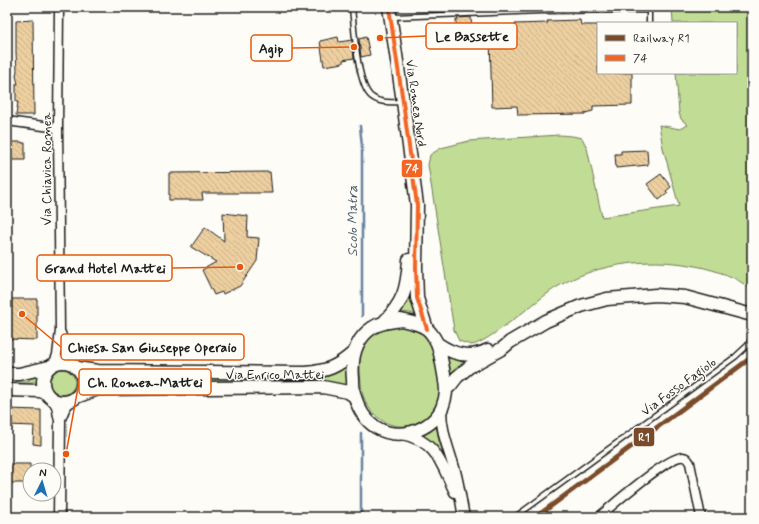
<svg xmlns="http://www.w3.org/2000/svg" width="759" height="524" font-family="Mynerve,sans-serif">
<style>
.grass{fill:#c1dc94;stroke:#6e7c58}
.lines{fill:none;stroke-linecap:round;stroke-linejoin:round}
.stream{stroke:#67829e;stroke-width:2.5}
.building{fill:url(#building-back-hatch);stroke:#1c1c1c}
.service-casing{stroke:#1c1c1c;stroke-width:7}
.minor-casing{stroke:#1c1c1c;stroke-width:11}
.tertiary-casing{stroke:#1c1c1c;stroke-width:13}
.secondary-casing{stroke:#1c1c1c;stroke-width:15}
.service{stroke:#fdfcf7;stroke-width:4}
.minor{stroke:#fdfcf7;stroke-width:8}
.tertiary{stroke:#fdfcf7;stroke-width:10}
.secondary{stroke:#fdfcf7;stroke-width:12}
.bus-1-casing{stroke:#fdfcf7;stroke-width:7}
.bus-1{stroke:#f26522;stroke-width:4}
.rail-1-casing{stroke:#fdfcf7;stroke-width:8}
.rail-1{stroke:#7a4b2a;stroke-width:5}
.labels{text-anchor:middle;stroke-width:3;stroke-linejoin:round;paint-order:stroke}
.street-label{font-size:13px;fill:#1c1c1c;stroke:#fdfcf7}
.water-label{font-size:14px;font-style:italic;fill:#485868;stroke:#fdfcf7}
.leader{fill:none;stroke:#e8590c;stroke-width:1.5}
.callout-dot{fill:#e8590c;stroke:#fdfcf7;stroke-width:1.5}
.callout{fill:#fdfcf7;stroke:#e8590c;stroke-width:1.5}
.callout-label{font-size:14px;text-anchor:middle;font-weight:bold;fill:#1c1c1c}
.line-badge{stroke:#fdfcf7;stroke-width:1.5}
.badge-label{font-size:11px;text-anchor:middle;font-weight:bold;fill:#fff}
</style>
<defs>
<pattern id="building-back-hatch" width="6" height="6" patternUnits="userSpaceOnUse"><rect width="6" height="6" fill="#edcfa0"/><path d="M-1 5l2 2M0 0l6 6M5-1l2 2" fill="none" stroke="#cbb189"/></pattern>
</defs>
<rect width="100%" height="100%" fill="#fdfcf7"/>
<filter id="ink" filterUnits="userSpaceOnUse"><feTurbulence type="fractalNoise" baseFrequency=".025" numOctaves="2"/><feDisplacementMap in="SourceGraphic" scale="8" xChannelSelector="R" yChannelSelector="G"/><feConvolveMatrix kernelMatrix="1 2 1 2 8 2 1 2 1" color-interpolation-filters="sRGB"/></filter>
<g filter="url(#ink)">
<!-- grass -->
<path class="grass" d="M672 7H752V289C746 286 740 281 734 278 680 254 607 257 557 287 540 297 486 345 471 345 467 344 463 342 459 341L454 330 428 165 430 155 441 148 469 141 559 135 572 136 582 138 587 148 602 217 679 206 663 148 659 125 680 129 688 125 681 119 679 113 676 73H736V23H673Z
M413 277 419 316 410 313 401 312 409 297Z
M396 326C404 327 413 327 420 331 432 338 435 353 438 365 441 383 443 402 428 416 422 421 415 425 407 426 387 428 371 416 364 398 361 391 361 380 360 371 360 360 359 349 367 340 375 331 385 328 396 326Z
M446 354 475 360 451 380 450 367Z
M347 361 349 385 315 382 101 383 100 376H310Z
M49 382a13 13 0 1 1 26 0a13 13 0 1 1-26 0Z
M41 373 40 382H7V378Z
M436 423 439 441 450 470 437 447 418 435Z"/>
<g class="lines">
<!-- stream -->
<path class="stream" d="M360 126 362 147V316
M361 517V433"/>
</g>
<!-- building -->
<path class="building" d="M457 7H471V10L457 11Z
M471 17 472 32 457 33 456 20H458L457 18Z
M33 20 34 115H16L18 102H16V84H18L16 76 17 70 16 53V21Z
M580 20 581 25H598V73H632V105L593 106V111L585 113V114L518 115 517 106 492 107 490 38H516L515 24 548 23 547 21Z
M338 37 339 42 352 40 354 58 343 60V63L324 66 320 41Z
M366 37 370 55 361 57 359 39Z
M9 142H22V143H25V160H7V143H9Z
M647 150 648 165 616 168 615 154H621V151Z
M270 172 272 193H202L203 200H169V173Z
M661 174 671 187 666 191 668 193 659 200 647 184Z
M223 213 248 216 247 237 259 238 257 261 240 286 223 294 222 292 214 295 202 270 216 262 191 247 205 227 224 241Z
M7 299H37V340L7 339Z
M7 409 41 410V445L33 444 34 426 7 425Z
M7 464H30V483H7Z"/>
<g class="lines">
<!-- service casing -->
<g class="service-casing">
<path id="service" d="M352 7C354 26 357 87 372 97 381 104 392 102 402 102
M392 17 541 11 649 10V23
M515 517 735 357 748 345 752 338"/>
</g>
<!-- minor casing -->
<g class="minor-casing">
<path id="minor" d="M7 121 58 128
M61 333 71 364
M53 365 57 355 60 331 58 128 59 7
M599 517C610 507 671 454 683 457 687 457 688 460 690 463L701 517"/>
</g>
<!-- tertiary casing -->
<g class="tertiary-casing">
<path id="tertiary" d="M53 399 57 406 60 421 59 517
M441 410C441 432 449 450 455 471 459 486 461 502 464 517
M60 419 64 409 70 400
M402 434C437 441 441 464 455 492"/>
</g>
<!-- secondary casing -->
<g class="secondary-casing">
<path id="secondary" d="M389 7 403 102 417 205 416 267 417 298 427 329
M401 320C409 322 419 323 427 329 431 332 435 339 437 343 440 350 446 383 446 391 446 397 444 402 442 408 436 421 425 428 412 432 384 439 363 424 355 397 353 391 353 385 353 379 351 359 354 340 372 328 380 322 391 322 401 320Z
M383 323C404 302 407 289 409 260
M438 344C454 355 470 359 488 350
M43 382a20 20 0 1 1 40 0a20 20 0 1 1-40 0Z
M76 368 98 371 306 373C327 371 337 367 353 353
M7 374H19L49 367
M446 389 450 386 457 377 469 367 503 348 510 342 546 321 581 306 607 299 656 295 685 297 752 315
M7 390 40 391 46 393
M76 397 98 389 323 387 348 392 354 396"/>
</g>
<!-- service -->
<use href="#service" class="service"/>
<!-- minor -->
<use href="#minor" class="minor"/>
<!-- tertiary -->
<use href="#tertiary" class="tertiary"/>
<!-- secondary -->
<use href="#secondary" class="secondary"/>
<!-- bus-1 casing -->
<g class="bus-1-casing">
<path id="bus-1" d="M389 7 403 102 417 205 416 267 417 298 427 329"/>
</g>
<!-- bus-1 -->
<use href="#bus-1" class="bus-1"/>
<!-- rail-1 casing -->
<g class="rail-1-casing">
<path id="rail-1" d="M536 517 752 357"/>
</g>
<!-- rail-1 -->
<use href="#rail-1" class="rail-1"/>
</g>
</g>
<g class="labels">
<!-- street labels -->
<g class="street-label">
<text transform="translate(417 103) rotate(82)" y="5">Via Romea Nord</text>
<text transform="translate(46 169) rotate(-90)" y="5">Via Chiavica Romea</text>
<text x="275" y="379">Via Enrico Mattei</text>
<text transform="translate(678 386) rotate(-36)" y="5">Via Fosso Fagiolo</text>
</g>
<!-- water labels -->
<g class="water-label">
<text transform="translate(352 221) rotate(-90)" y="5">Scolo Matra</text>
</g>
</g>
<!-- callouts -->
<path class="leader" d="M380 38L426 36M354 47L292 48M240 267L172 268M22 314L61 347M66 454L79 382"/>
<g class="callout-dot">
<circle cx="380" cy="38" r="4"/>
<circle cx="354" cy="47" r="4"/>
<circle cx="240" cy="267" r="4"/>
<circle cx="22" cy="314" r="4"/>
<circle cx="66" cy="454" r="4"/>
</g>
<g class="callout">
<rect x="426" y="23" width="91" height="26" rx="4"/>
<rect x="251" y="35" width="41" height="26" rx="4"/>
<rect x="37" y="255" width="135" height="26" rx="4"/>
<rect x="61" y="334" width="183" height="26" rx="4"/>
<rect x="79" y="369" width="132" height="26" rx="4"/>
</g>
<g class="callout-label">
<text x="472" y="41">Le Bassette</text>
<text x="271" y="53">Agip</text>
<text x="105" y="273">Grand Hotel Mattei</text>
<text x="152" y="352">Chiesa San Giuseppe Operaio</text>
<text x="145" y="387">Ch. Romea-Mattei</text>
</g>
<g class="line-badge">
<rect x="401" y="159" width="22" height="19" rx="4" fill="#f26522"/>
<rect x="633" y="427" width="22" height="20" rx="4" fill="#7a4b2a"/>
</g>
<g class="badge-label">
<text x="412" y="172">74</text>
<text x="644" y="441">R1</text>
</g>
<!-- margin -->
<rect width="759" height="524" fill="none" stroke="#fdfcf7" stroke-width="24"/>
<rect x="12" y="12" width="735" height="500" fill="none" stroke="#1c1c1c" stroke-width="1.5" filter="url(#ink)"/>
<!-- legend -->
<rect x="597" y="22" width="140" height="52" fill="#fdfcf7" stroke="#a3a29f"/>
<rect x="605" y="35" width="20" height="6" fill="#7a4b2a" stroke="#a3a29f"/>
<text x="633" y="42" font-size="12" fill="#1c1c1c">Railway R1</text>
<rect x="605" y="55" width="20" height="6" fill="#f26522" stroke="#a3a29f"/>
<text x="633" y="62" font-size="12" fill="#1c1c1c">74</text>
<!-- north arrow -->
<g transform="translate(42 482) rotate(5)"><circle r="19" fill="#fdfcf7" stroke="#a3a29f"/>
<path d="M0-3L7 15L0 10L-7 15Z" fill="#1f6fb2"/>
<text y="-6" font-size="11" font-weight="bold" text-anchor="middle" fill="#1c1c1c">N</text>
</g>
</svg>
